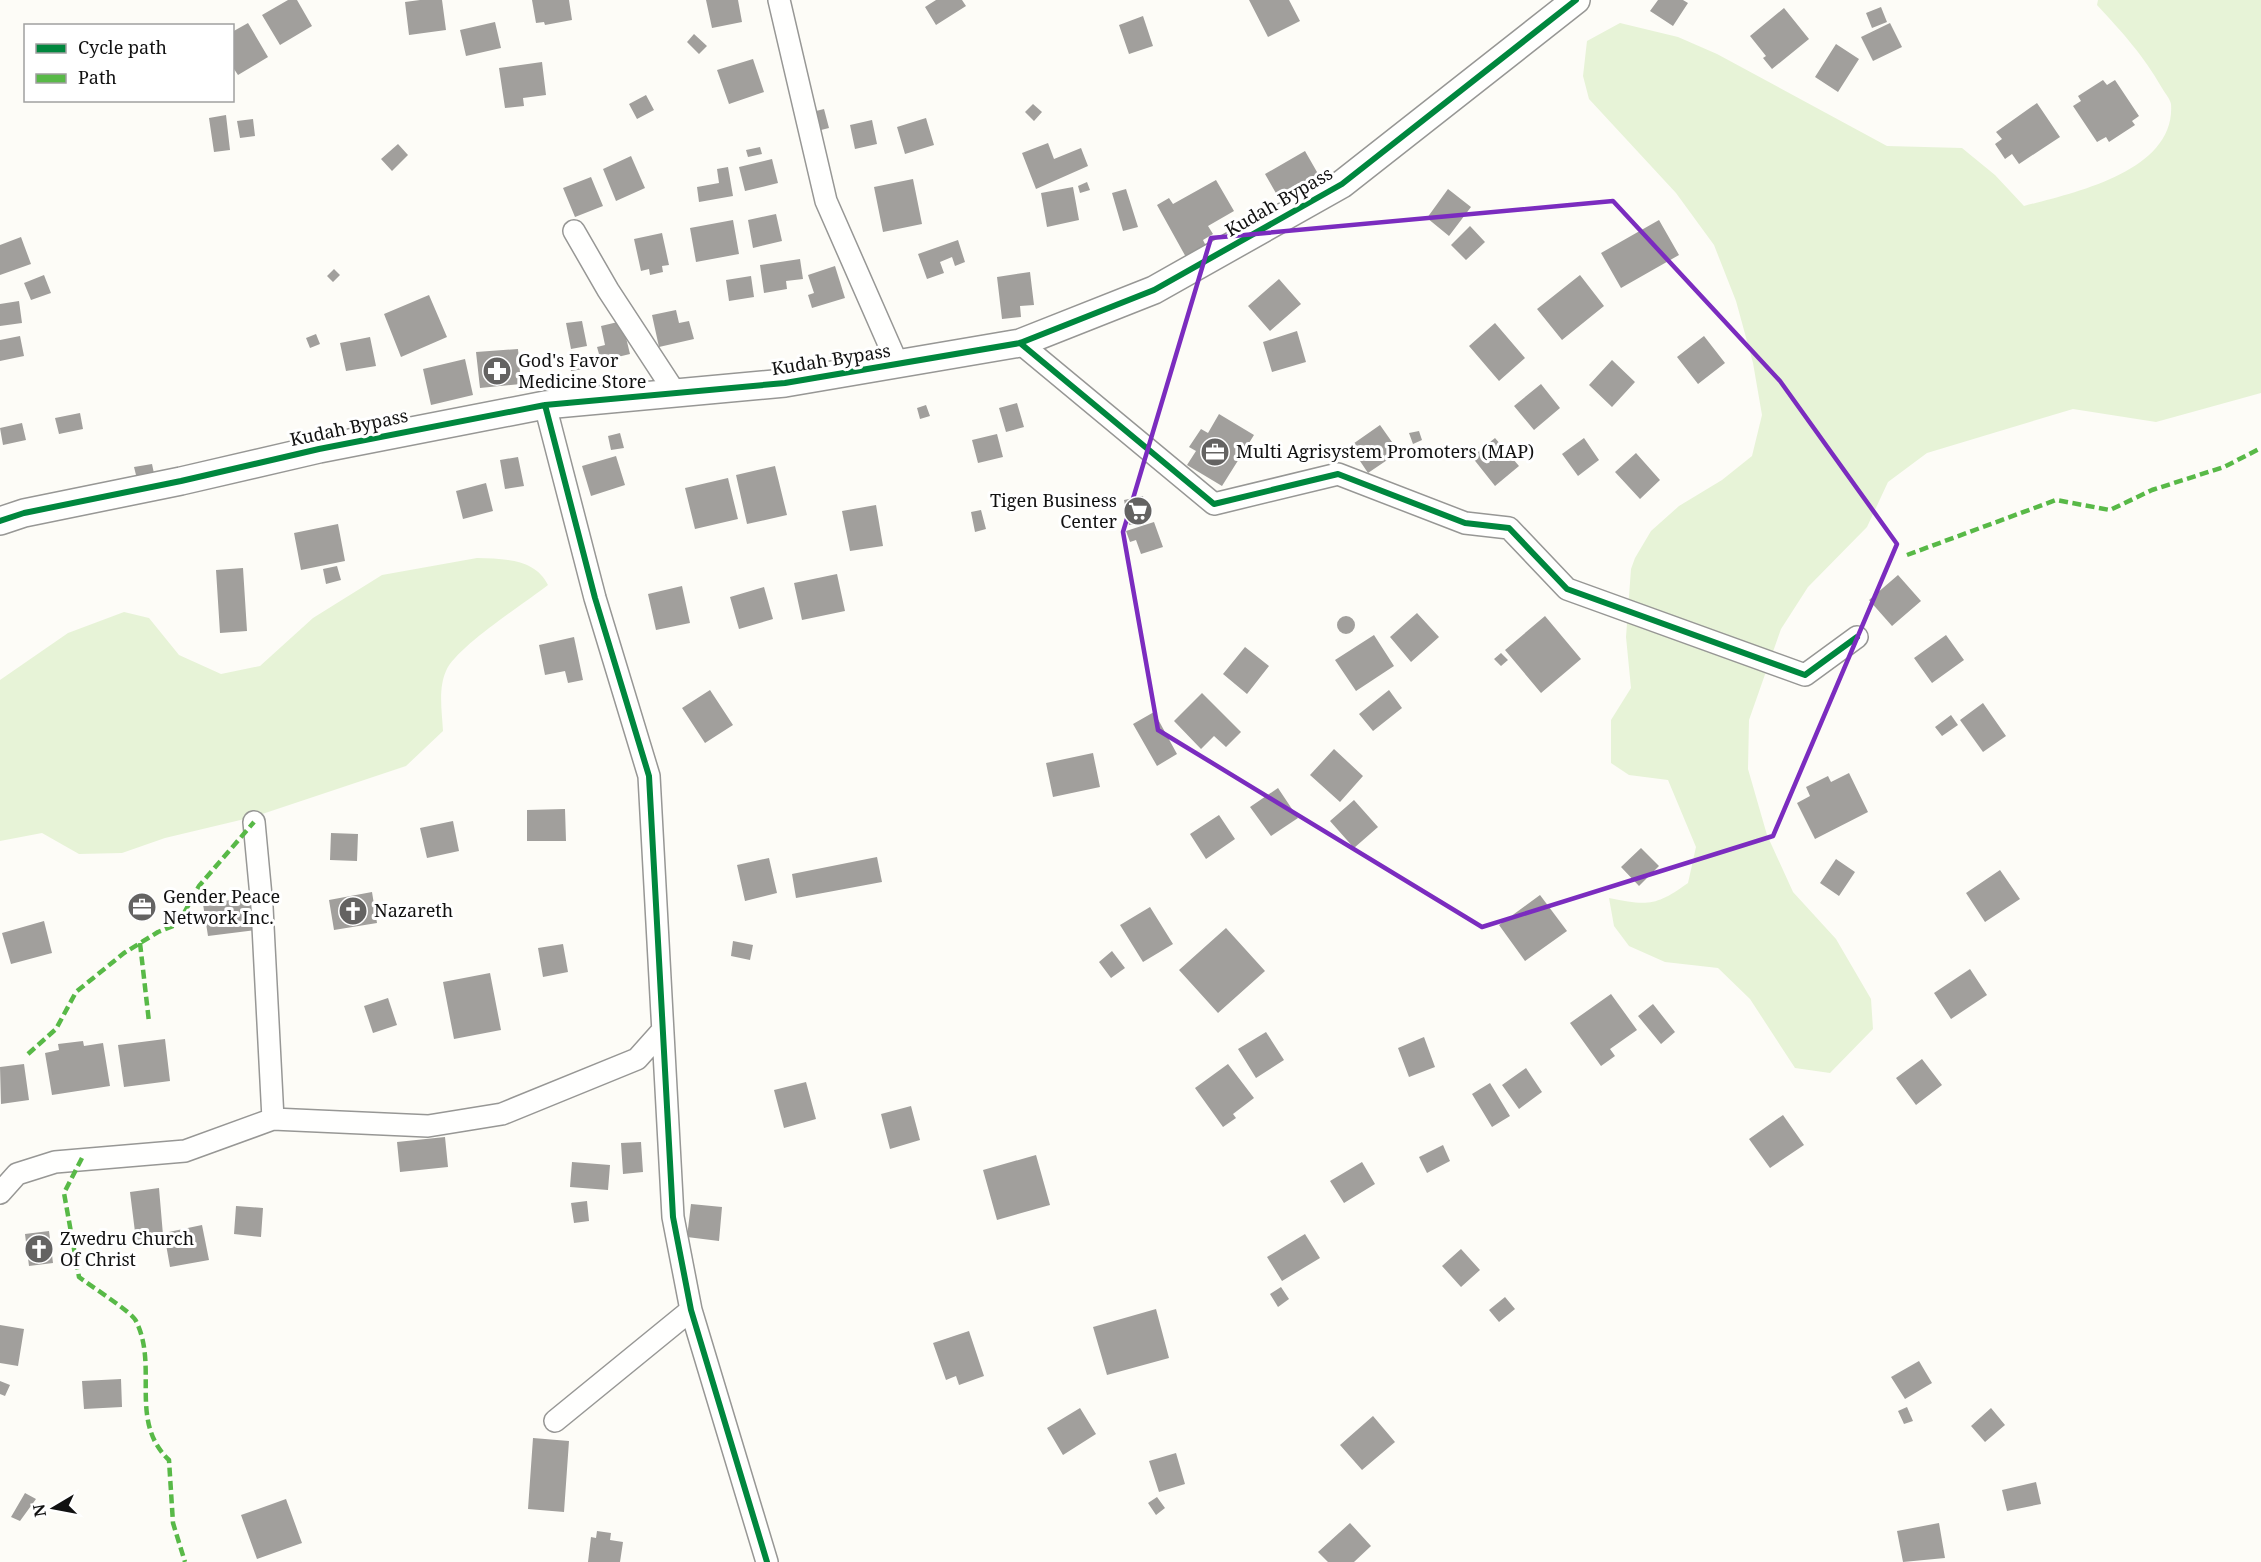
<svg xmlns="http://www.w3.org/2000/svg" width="2261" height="1562" font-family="'Noto Serif',serif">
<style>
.green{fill:#e7f3d7}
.building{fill:#a19f9c}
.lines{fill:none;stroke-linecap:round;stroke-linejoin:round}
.minor-casing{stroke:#979795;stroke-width:24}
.tertiary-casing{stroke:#979795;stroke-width:30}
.minor{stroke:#fffffe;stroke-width:21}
.tertiary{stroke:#fffffe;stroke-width:27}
.quiet{stroke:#58b947;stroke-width:4.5;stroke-dasharray:9 4.5;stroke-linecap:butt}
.cycleway-casing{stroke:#fff;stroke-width:10}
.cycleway{stroke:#00873e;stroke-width:6}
.marked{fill:none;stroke:#7b2cbf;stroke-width:4.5;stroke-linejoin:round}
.labels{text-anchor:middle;stroke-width:6;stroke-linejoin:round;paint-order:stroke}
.street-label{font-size:18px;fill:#111;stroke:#fff}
.poi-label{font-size:18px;fill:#111;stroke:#fff;text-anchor:start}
</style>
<rect width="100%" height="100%" fill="#fdfcf7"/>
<!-- green -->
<path class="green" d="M2098 0H2261V393L2156 422 2073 409 1927 453 1888 482 1867 527 1808 587 1781 629 1749 720 1748 769 1767 835 1793 892 1836 939 1871 999 1873 1029 1830 1073 1795 1068 1750 999 1718 968 1665 962 1629 946 1614 926 1609 898C1648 906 1656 906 1688 883L1696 847 1668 780 1629 775 1611 763V720L1631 688 1626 637 1631 569 1635 558 1651 531 1679 506 1722 480 1752 456 1762 415 1753 363 1736 301 1714 245 1676 193 1589 99 1583 76 1587 41 1620 23 1678 37 1717 54 1887 146 1962 148 1995 175 2024 206C2072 193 2176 172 2171 104 2170 99 2165 93 2162 88 2143 55 2123 33 2097 5Z
M477 558C503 559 535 558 548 585 525 603 456 647 446 671 438 689 442 712 443 731L406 766 253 817 165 838 122 853 79 854 42 833 0 841V680L68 633 124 612 149 618 179 655 221 674 260 666 313 618 382 575Z"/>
<!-- building -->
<path class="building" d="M288 0H297L312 26 280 45 262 15Z
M420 0H442L446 30 409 35 405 2Z
M532 0H569L572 20 545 25 544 22 536 23Z
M706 0H738L742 22 712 28Z
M936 0H962L966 6 936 25 925 7Z
M1249 0H1289L1300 21 1268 37Z
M1658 0H1683L1688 3 1673 26 1650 11Z
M1881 7 1887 22 1872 28 1866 13Z
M1784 8 1809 39 1772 69 1763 58 1766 56 1750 36Z
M1143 16 1153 46 1129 54 1119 25Z
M495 22 501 48 466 56 460 30Z
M248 23 268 57 238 75 232 66V32Z
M1890 23 1902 47 1873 61 1861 37Z
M694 34 707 46 699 54 687 42Z
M1836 44 1859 59 1838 92 1815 77Z
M753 59 764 92 729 104 717 70Z
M542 62 546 95 523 98 524 106 505 108 499 68Z
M2103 80 2107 85 2115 80 2139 116 2132 121 2135 125 2109 142 2106 137 2097 142 2073 106 2081 101 2078 96Z
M646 95 654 110 637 119 629 104Z
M2037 103 2060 137 2019 164 2012 154 2005 159 1995 144 2002 139 1996 132Z
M1033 104 1042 112 1034 121 1025 112Z
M824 109 829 128 821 130 816 111Z
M226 115 230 150 214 152 209 118Z
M926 118 934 145 905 154 897 127Z
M253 119 255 136 240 138 237 121Z
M872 120 877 144 855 149 850 125Z
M1048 143 1054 159 1081 148 1088 166 1036 189 1022 153Z
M398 144 408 155 392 171 381 159Z
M760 147 762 154 748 157 746 150Z
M1305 151 1325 186 1285 209 1265 174Z
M631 156 645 188 616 201 603 169Z
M772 159 778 183 745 191 739 167Z
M728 167 733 196 699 202 697 187 719 183 717 169Z
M591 177 603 206 575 217 563 188Z
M913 179 922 224 883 232 874 187Z
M1216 180 1234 211 1208 226 1213 234 1203 240 1207 248 1187 259 1157 205 1169 198 1173 204Z
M1087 182 1090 190 1080 193 1078 186Z
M1073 187 1079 220 1047 227 1041 193Z
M1126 189 1138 227 1123 231 1112 193Z
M1448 189 1471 207 1449 236 1427 218Z
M776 214 782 241 753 248 748 220Z
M733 220 739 254 696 262 690 228Z
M1659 220 1679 255 1621 288 1601 253Z
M1470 226 1485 242 1466 260 1451 245Z
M662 233 669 265 662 266 663 272 650 275 649 269 641 271 634 239Z
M21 237 31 264 0 275V245Z
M958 240 965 262 955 266 952 257 940 262 944 273 927 279 918 254Z
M800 259 803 279 786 281 787 289 764 293 760 265Z
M835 266 845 298 812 308 808 295 814 293 808 275Z
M334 269 340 275 333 282 327 276Z
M1030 272 1034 305 1020 306 1021 317 1002 319 997 277Z
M44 275 51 293 31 300 24 283Z
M1580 275 1604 306 1562 340 1537 309Z
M751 276 754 297 729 301 726 280Z
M1279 279 1301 304 1270 331 1248 306Z
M429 295 447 337 401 357 384 314Z
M19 301 22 323 0 326V304Z
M676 310 679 323 689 321 694 339 659 347 652 315Z
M582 321 587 346 571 349 566 323Z
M622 321 630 354 601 361 597 347 605 345 601 326Z
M1495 323 1525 358 1499 381 1469 346Z
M1297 331 1306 362 1272 372 1263 342Z
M316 334 320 344 310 348 306 338Z
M20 336 24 356 0 361V340Z
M1704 336 1725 363 1698 384 1677 357Z
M370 337 376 366 346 371 340 343Z
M518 349 521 384 480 388 476 352Z
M588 357 590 368 571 371 569 359Z
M465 359 473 395 431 405 423 369Z
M1612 360 1635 382 1612 407 1589 385Z
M551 377 552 389 538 390 537 378Z
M1541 384 1560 408 1534 430 1514 406Z
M1017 403 1024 427 1006 432 999 408Z
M926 405 930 416 920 419 917 408Z
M80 413 83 429 59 434 55 418Z
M1219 414 1254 435 1222 486 1187 465 1196 451 1189 447 1201 429 1208 433Z
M22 423 26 440 3 445 0 428Z
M1380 425 1399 452 1368 473 1350 446Z
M1419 431 1422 440 1413 444 1409 433Z
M620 433 624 448 611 450 608 436Z
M997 434 1003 457 978 463 972 440Z
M1495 438 1519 466 1495 486 1472 457Z
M1584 438 1599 460 1578 476 1562 454Z
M1636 453 1660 480 1640 499 1615 472Z
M616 456 625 485 591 496 582 466Z
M518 457 524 486 505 489 500 460Z
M152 464 156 483 139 487 134 467Z
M775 466 787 515 747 524 736 475Z
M728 478 738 519 695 529 685 488Z
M486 483 493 511 463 519 456 491Z
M1143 496 1148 521 1129 525 1124 500Z
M876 505 883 546 850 551 842 511Z
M981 510 986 529 975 532 971 512Z
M1154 522 1163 547 1141 554 1136 540 1130 542 1126 531Z
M338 524 345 561 301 570 294 533Z
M337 566 341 580 326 584 323 569Z
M243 568 247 631 220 633 216 570Z
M837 574 845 611 802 620 794 583Z
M1898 575 1921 601 1892 626 1869 600Z
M682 586 690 623 656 630 648 594Z
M764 587 773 619 739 629 730 597Z
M1417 613 1439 637 1411 662 1390 637Z
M1337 625a9 9 0 1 1 18 0a9 9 0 1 1-18 0Z
M1545 616 1581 659 1541 693 1505 650Z
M1374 635 1394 666 1356 691 1335 660Z
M1946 635 1964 660 1932 683 1914 658Z
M574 637 583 680 568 683 565 671 545 675 539 645Z
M1245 647 1269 666 1247 694 1223 674Z
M1501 653 1508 660 1501 666 1494 659Z
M710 690 733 725 705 743 682 708Z
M1389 690 1402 708 1373 731 1359 714Z
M1202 693 1241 732 1226 747 1214 736 1201 749 1174 721Z
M1983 703 2006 736 1983 752 1960 720Z
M1154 712 1177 754 1157 766 1133 724Z
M1951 715 1958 725 1942 736 1935 727Z
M1334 749 1363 776 1340 802 1310 775Z
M1093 753 1100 787 1053 797 1046 763Z
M1849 773 1868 812 1815 839 1797 803 1810 796 1806 787 1828 776 1831 782Z
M1278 788 1298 818 1271 836 1250 807Z
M1354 800 1378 827 1354 848 1330 821Z
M565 809 566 841H527V810Z
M1219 815 1235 839 1206 859 1190 834Z
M453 821 459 851 427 858 420 828Z
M331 833 358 834 357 861 330 860Z
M1641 848 1659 866 1639 886 1621 867Z
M877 857 882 882 796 898 792 874Z
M769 858 777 893 745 901 737 865Z
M1836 859 1855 872 1839 896 1820 883Z
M2000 870 2020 899 1985 922 1966 893Z
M372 892 377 923 334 930 329 900Z
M1540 895 1567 931 1525 961 1499 925Z
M253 897 257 930 208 936 203 904Z
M1150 907 1173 944 1143 962 1120 925Z
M44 921 52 953 11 964 2 933Z
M1226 928 1265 971 1218 1013 1179 970Z
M733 941 753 945 750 960 731 956Z
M563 944 568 972 543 977 538 948Z
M1112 951 1125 968 1111 978 1099 962Z
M1970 969 1987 995 1951 1019 1934 993Z
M490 973 501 1030 454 1039 443 982Z
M1611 994 1637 1030 1610 1049 1615 1056 1601 1066 1570 1023Z
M388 998 397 1025 373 1033 364 1006Z
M1653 1004 1675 1032 1661 1044 1638 1016Z
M1266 1032 1284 1060 1256 1078 1238 1049Z
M1424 1037 1435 1067 1409 1077 1398 1048Z
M165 1039 170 1081 124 1087 118 1045Z
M83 1041 84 1046 103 1043 110 1086 52 1095 45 1053 59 1050 58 1044Z
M1922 1059 1942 1085 1916 1105 1896 1078Z
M24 1064 29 1100 1 1104 0 1067Z
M1228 1064 1254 1098 1233 1114 1236 1118 1223 1127 1195 1088Z
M1526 1068 1542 1092 1519 1109 1502 1085Z
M806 1082 816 1119 784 1128 774 1090Z
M1490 1083 1510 1116 1492 1127 1472 1094Z
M911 1106 920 1140 890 1149 881 1114Z
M1783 1115 1804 1145 1770 1168 1749 1139Z
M445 1137 448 1167 400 1172 397 1142Z
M641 1142 643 1172 623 1174 621 1143Z
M1443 1145 1450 1161 1427 1173 1419 1157Z
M1036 1155 1050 1205 997 1220 983 1170Z
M572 1162 610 1165 608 1190 570 1187Z
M1362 1162 1375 1184 1344 1203 1330 1181Z
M159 1188 163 1235 136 1240 130 1192Z
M587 1201 589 1221 574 1223 571 1203Z
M691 1204 722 1207 719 1241 687 1237Z
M236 1206 263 1208 261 1237 234 1234Z
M202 1225 209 1260 170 1267 164 1233Z
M49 1231 53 1263 29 1266 25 1234Z
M1305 1234 1320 1258 1282 1281 1267 1257Z
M1461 1249 1480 1270 1461 1287 1442 1266Z
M1281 1287 1289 1299 1278 1307 1270 1294Z
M1505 1297 1515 1309 1499 1322 1489 1310Z
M1156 1309 1169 1358 1107 1375 1093 1327Z
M0 1325 24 1329 18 1366 0 1363Z
M969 1331 984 1376 959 1385 956 1376 946 1380 933 1343Z
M1919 1361 1932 1383 1905 1399 1891 1377Z
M121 1379 122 1407 84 1409 82 1381Z
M0 1381 10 1385 5 1396 0 1394Z
M1907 1407 1913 1421 1904 1424 1898 1411Z
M1080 1408 1096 1434 1063 1455 1047 1428Z
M1991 1408 2005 1425 1985 1442 1971 1426Z
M1373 1416 1395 1442 1362 1470 1340 1445Z
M533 1438 569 1441 564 1512 528 1509Z
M1176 1453 1185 1484 1159 1492 1149 1461Z
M2036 1482 2041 1504 2007 1511 2002 1490Z
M25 1493 36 1499 20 1521 11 1517Z
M1157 1497 1165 1508 1156 1515 1148 1503Z
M286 1499 302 1543 257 1559 241 1515Z
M1350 1523 1371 1546 1354 1562H1328L1318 1552Z
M1939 1523 1945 1558 1903 1562 1897 1531Z
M597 1531 611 1533 610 1540 623 1542 620 1562H588L591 1537 596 1538Z"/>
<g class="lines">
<!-- minor casing -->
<g class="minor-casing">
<path id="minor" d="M779 0 826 201 898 365
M574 231 608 290 676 394
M1020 343 1214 504 1338 474 1465 523 1509 528 1567 589 1805 675 1857 637
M545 405 595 598 649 776 673 1217 691 1310 767 1562
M254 822 262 907 273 1119
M0 1193 17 1174 55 1162 185 1151 273 1119 428 1126 502 1114 637 1059 662 1031
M555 1421 691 1310"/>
</g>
<!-- tertiary casing -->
<g class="tertiary-casing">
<path id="tertiary" d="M0 521 24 513 181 481 319 449 545 405 785 383 1020 343 1154 290 1342 184 1576 0"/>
</g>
<!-- minor -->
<use href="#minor" class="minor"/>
<!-- tertiary -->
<use href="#tertiary" class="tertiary"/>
<!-- quiet -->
<path class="quiet" d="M1907 555 2056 500 2110 510 2152 490 2224 467 2261 448
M140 943 149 1022
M28 1054 56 1029 76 992 124 953 158 932 178 924 199 886 254 822
M82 1158 64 1193 79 1277C89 1285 132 1312 136 1321 159 1367 128 1421 169 1460L173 1523 185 1562"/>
<!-- cycleway casing -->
<g class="cycleway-casing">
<path id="cycleway" d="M1020 343 1214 504 1338 474 1465 523 1509 528 1567 589 1805 675 1857 637
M545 405 595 598 649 776 673 1217 691 1310 767 1562
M0 521 24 513 181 481 319 449 545 405 785 383 1020 343 1154 290 1342 184 1576 0"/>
</g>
<!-- cycleway -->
<use href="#cycleway" class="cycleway"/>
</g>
<!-- marked area -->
<path class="marked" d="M1613 201 1780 381 1897 544 1773 836 1482 927 1158 730 1123 532 1211 238Z"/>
<!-- icons -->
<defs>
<g id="pharmacy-disc" transform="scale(1.5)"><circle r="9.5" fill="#646362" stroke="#fff"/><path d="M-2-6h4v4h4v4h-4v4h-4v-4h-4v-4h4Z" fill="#fff"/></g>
<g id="office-disc" transform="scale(1.5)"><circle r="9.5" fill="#646362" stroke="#fff"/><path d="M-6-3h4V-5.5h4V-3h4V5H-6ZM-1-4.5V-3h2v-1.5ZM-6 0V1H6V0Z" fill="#fff"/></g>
<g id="supermarket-disc" transform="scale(1.5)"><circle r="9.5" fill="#646362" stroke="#fff"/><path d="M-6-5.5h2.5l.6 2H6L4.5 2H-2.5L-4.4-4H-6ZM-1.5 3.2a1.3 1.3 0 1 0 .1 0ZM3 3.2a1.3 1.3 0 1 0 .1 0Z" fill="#fff"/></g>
<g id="church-disc" transform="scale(1.5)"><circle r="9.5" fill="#646362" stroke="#fff"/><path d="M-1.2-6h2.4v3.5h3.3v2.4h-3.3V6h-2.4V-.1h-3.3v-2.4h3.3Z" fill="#fff"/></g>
</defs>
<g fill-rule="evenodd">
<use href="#pharmacy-disc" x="497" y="371"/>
<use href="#office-disc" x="1215" y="452"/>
<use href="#supermarket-disc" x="1138" y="511"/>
<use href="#office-disc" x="142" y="907"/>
<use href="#church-disc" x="353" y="911"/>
<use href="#church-disc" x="39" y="1249"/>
</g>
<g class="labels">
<!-- street labels -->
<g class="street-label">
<text transform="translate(1279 202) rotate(-30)" y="6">Kudah Bypass</text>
<text transform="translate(831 360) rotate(-9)" y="6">Kudah Bypass</text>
<text transform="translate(349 428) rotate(-12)" y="6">Kudah Bypass</text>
</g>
<!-- poi labels -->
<g class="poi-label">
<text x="518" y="367">God's Favor<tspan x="518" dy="21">Medicine Store</tspan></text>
<text x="1236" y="458">Multi Agrisystem Promoters (MAP)</text>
<text x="1117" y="507" text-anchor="end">Tigen Business<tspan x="1117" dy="21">Center</tspan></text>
<text x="163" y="903">Gender Peace<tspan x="163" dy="21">Network Inc.</tspan></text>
<text x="374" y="917">Nazareth</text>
<text x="60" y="1245">Zwedru Church<tspan x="60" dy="21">Of Christ</tspan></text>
</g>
</g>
<!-- legend -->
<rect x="24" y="24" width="210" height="78" fill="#ffffff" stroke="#a0a0a0" stroke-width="1.5"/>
<rect x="36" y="44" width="30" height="9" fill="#00873e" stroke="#a0a0a0" stroke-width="1.5"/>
<text x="78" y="54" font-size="18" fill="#111111">Cycle path</text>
<rect x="36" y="74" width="30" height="9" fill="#58b947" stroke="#a0a0a0" stroke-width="1.5"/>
<text x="78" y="84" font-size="18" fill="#111111">Path</text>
<!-- north arrow -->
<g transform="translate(54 1508) rotate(260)" stroke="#ffffff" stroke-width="4.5" paint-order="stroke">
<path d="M0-4.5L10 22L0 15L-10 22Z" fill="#111111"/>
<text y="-9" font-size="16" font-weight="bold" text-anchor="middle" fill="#111111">N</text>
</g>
</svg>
